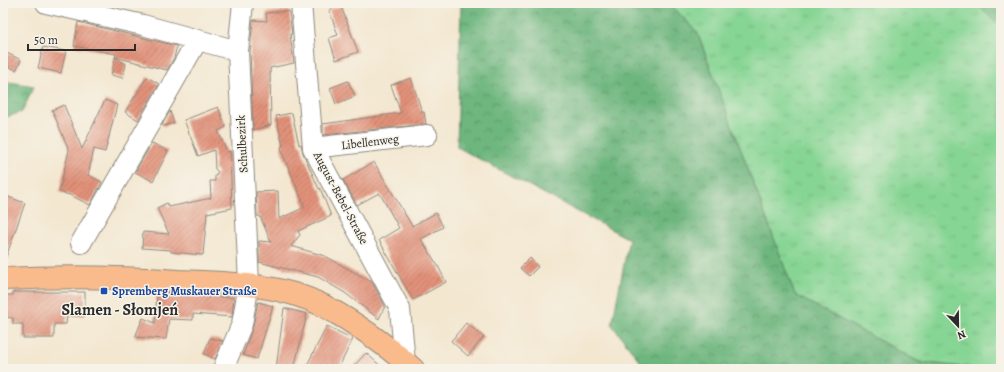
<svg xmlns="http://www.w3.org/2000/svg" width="1004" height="372" font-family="Alegreya,serif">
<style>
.grass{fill:url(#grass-tufts);stroke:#598060}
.forest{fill:url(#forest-crowns);stroke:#4c7054}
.building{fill:url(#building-hatch)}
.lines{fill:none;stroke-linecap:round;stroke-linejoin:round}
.minor-casing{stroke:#8f897e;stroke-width:22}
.major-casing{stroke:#8f897e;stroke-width:24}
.minor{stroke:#fff;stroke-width:20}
.major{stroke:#fabb8c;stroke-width:22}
.transit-dot{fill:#1a4fb4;stroke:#f7f3e8;stroke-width:1.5}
.labels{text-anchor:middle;stroke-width:3;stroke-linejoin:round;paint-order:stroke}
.street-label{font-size:12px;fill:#2b2b2b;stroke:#f7f3e8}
.transit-label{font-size:12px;font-weight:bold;fill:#164399;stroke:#f7f3e8;text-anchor:start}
.district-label{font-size:16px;font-weight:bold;fill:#2b2b2b;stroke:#f7f3e8}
</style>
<defs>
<pattern id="grass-tufts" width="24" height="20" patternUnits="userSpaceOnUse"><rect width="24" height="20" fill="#87d594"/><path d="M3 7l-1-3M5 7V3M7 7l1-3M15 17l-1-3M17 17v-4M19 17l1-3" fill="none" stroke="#75b780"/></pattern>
<pattern id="forest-crowns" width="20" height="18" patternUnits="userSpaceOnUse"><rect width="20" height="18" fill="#6db67e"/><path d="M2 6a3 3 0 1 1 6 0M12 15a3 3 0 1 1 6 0" fill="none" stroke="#5a9467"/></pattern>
<pattern id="building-hatch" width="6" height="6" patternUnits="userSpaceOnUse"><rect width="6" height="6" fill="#e2927a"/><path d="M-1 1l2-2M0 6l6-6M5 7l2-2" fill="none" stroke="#b77764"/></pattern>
</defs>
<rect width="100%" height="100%" fill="#f7f3e8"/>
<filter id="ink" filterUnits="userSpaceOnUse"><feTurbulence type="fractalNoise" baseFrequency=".025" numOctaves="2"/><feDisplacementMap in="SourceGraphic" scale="8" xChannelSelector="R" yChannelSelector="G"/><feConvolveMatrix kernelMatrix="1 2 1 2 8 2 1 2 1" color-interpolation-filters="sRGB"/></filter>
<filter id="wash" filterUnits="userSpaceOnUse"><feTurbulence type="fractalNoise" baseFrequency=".012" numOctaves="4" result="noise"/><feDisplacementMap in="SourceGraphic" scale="16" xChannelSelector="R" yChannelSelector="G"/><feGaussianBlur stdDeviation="0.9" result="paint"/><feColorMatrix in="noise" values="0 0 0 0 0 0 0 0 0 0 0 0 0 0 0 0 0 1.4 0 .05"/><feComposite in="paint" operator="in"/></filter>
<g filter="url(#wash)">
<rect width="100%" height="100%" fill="#f3e7d0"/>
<!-- grass -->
<path class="grass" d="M669 3H976L1001 28V369H973L919 362 795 295 697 32Z"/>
<!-- forest -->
<path class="forest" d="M461 3H669L697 32 795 295 919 362 982 369H646L612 325 629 239 457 147Z
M976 3H1001V28Z
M3 81 34 86 22 112 3 118Z"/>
<g id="blocks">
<!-- building -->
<path class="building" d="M341 6 358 52 336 60 329 38 338 35 329 10Z
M289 11 292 34H290L294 63 270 68 271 125 253 130 250 51 253 20 267 21 266 13Z
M78 22 177 46 174 58 167 70 115 57 126 64 123 78 111 75 116 54 74 46Z
M43 47 66 51 61 73 38 68Z
M3 51 21 60 16 70 3 64Z
M147 77 159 84 138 120 125 112Z
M411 78 422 112H424L426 124 323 135V124L401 113 391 85Z
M348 81 355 96 336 104 330 88Z
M105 100 117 105 105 152 94 149 88 175 102 182 90 205 70 195 59 192 69 150 52 110 64 105 82 149Z
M218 107 226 127 218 131 227 152 230 151 232 208 207 213 203 255 171 252V250L142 248 143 232 169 234 157 208 167 203 169 207 211 198 210 181H215V176L218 172 215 169 214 150 198 156 184 120Z
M170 111 174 123 164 126 162 125Z
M292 113 299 145 301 144 303 153 319 189 320 188 331 216 298 231 300 235 291 246 325 256 372 282 385 306 379 319 345 293 318 277 259 262V241L271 242 260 216H257L256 192 278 191 279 219 305 207 282 152 281 147 283 146 276 116Z
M152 143 168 151 153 181 135 172Z
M374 162 412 226 436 213 443 227 421 239 438 266 446 282 413 300 379 240 399 228 383 199 379 193 357 205 343 180Z
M3 195 25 203 5 260H3Z
M530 258 538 267 529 276 520 268Z
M13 292H85V316H67L66 324H54V338H23V324H13V318L3 317V295H13Z
M157 292 234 298 232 317 193 314V320L169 319 166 339 135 337 143 318 155 323Z
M258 302 273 306 257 359 243 355 253 326Z
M284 308 307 314 294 369H276Z
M466 323 484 337 468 356 451 341Z
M327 326 353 339 338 369H305Z
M210 338 223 341 215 359 204 354Z
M366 353 384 369H351Z"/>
</g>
</g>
<g filter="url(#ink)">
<use href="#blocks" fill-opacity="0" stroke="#8f897e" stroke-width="1"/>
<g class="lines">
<!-- minor casing -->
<g class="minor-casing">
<path id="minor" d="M46 3 143 25 238 51
M301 3 313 148 400 309 405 362
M313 148 427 135
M81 243 197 41
M223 369 242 324 249 284 238 51 243 3"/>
</g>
<!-- major casing -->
<g class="major-casing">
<path id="major" d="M3 279C62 276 120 277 179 281 228 283 279 283 324 306 356 323 386 345 413 369"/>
</g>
<!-- minor -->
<use href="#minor" class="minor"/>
<!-- major -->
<use href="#major" class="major"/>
</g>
</g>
<!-- markers -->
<rect class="transit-dot" x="100" y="287" width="8" height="8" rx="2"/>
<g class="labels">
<!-- street labels -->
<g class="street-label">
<text transform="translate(370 142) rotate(-7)" y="4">Libellenweg</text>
<text transform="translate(242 144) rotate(-93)" y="4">Schulbezirk</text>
<text transform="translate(341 198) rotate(62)" y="4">August-Bebel-Straße</text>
</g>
<!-- transit labels -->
<g class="transit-label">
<text x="112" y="295">Spremberg Muskauer Straße</text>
</g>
<!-- district labels -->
<g class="district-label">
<text x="120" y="315">Slamen - Słomjeń</text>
</g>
</g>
<!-- margin -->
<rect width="1004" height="372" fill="none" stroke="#f7f3e8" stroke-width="16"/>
<!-- north arrow -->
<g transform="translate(958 326) rotate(158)" stroke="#f7f3e8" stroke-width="3" paint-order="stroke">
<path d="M0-3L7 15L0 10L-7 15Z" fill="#2b2b2b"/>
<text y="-6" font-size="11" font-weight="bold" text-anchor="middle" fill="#2b2b2b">N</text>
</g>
<!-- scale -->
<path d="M28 44v6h107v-6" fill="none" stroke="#2b2b2b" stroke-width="2"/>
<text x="34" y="44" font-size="12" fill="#2b2b2b" stroke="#f7f3e8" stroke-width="3" paint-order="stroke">50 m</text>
</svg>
